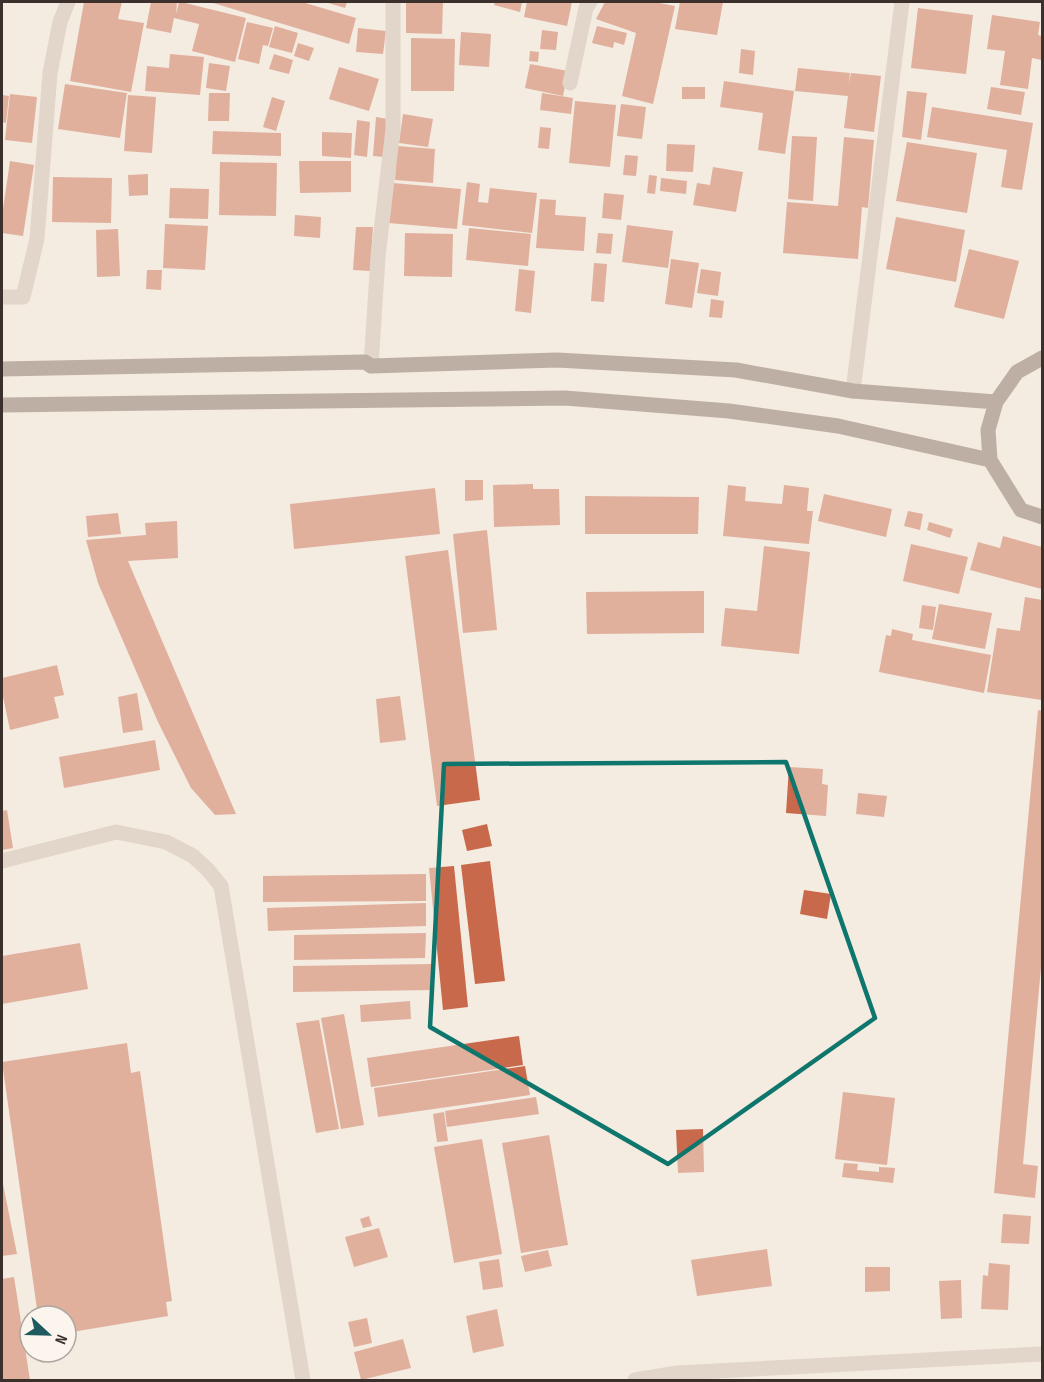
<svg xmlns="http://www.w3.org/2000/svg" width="1044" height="1382" font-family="'Sofia Sans Condensed',sans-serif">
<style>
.building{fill:#c8694b}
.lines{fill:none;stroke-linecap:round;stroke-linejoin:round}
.minor{stroke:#cdbbac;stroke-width:15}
.major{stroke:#7d675c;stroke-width:15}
.marked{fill:none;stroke:#0f766e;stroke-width:4.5;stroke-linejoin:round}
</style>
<rect width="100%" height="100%" fill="#f4ebe1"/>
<!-- building -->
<path class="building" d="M84 2H122L118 19 144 23 131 92 70 81Z
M151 2H177L176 14 179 2H181L246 18 235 62 192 51 199 24 174 18 171 33 146 28Z
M210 2H302L356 18 349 44Z
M325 2H347L345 8Z
M406 2H443L442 34 406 33Z
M495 2H522L520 12 494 5Z
M527 2H572L567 26 524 17Z
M605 2H654L675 6 653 104 622 96 636 33 596 19Z
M680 2H723L717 35 675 29Z
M918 8 973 15 966 74 911 68Z
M992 15 1040 22 1038 35 1042 36V60L1032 58 1028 89 1000 85 1005 51 987 49Z
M247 22 273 28 268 46 263 45 259 64 238 59Z
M275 26 298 33 292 53 269 47Z
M597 26 627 33 624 45 614 42 613 48 592 43Z
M358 28 386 31 383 54 356 52Z
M542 30 558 32 556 50 540 49Z
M461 32 491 34 489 67 459 65Z
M411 38 455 39 454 91H411Z
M298 43 314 48 309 61 294 56Z
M741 49 755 51 753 75 739 73Z
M530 51 539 52 538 62 529 61Z
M170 54 204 57 200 95 145 91 147 66 169 68Z
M274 54 293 60 289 74 269 69Z
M209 63 230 66 226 91 206 88Z
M530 64 568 71 563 96 525 88Z
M339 67 379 79 369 111 329 99Z
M798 68 850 73 849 84 851 73 881 76 874 132 844 128 848 96 795 91Z
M724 81 794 91 785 154 758 150 763 113 720 107Z
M65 84 127 93 120 138 58 129Z
M682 87H705V99H682Z
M991 87 1025 92 1021 115 987 109Z
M907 91 927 93 921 140 902 137Z
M209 93H230L229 121H208Z
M542 93 573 98 571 114 540 110Z
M10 94 37 97 32 143 5 140Z
M2 95 9 96 6 123 2 122Z
M128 95 156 97 152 153 124 151Z
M272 97 285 101 276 131 263 127Z
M575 101 616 105 610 167 569 163Z
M621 104 646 107 642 139 617 136Z
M932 107 1033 123 1022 190 1001 187 1007 150 927 137Z
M403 114 433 119 428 147 399 143Z
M376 117 388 119 384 157 373 156Z
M357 120 370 122 367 157 354 155Z
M540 127 551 128 549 149 538 148Z
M213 131 281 133V156L212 154Z
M322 132 352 133 351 158 322 156Z
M792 136 817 137 813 201 788 199Z
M844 137 874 140 868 208 862 207 858 259 783 253 787 202 838 206Z
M907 142 977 153 967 213 896 201Z
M667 144 695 145 693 172 666 171Z
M397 146 435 149 433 183 395 180Z
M625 155 638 156 636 176 623 175Z
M10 161 34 165 23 236 2 233V216Z
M299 161H351V192L300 193Z
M220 162 277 163 276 216 219 215Z
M713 167 743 172 736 212 693 205 697 183 710 185Z
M148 174V195L129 196 128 175Z
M649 175 657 176 655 194 647 193Z
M53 177 112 178 111 223 52 222Z
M661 178 687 181 686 194 660 191Z
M467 182 480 184 478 202 488 203 490 188 537 193 532 233 462 225Z
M393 183 461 189 457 229 389 223Z
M170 188 209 189 208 219 169 218Z
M604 193 624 195 621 220 602 218Z
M540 199 556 200 555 215 586 217 584 251 536 248Z
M295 215 321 217 320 238 294 236Z
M896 217 965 230 956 282 886 269Z
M165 224 208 226 205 270 163 268Z
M627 225 673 231 668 268 622 262Z
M356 227H373L370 271 353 270Z
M469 228 531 234 528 266 466 260Z
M118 229 120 276 97 277 96 230Z
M405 233 453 234 452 277 404 276Z
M598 233 613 234 611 254 596 253Z
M969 249 1019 261 1004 319 954 307Z
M671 259 699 263 692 308 665 304Z
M594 263 607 264 604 302 591 301Z
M519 269 535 271 531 313 515 311Z
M701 269 721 272 718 296 697 293Z
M147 270H162L161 290 146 289Z
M711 299 724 301 722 318 709 317Z
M465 480H483V500L465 501Z
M533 484V489H559L560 525 494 527 493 485Z
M728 485 746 487 745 501 782 504 784 485 809 488 807 511H813L809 544 723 536Z
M435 488 440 534 294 549 290 504Z
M824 494 892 509 886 537 818 521Z
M585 496 699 497 698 534H585Z
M908 511 923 514 920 530 904 526Z
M118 513 121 534 88 537 86 516Z
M177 521 178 558 128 561 236 814 215 815 191 788 158 722 98 583 86 540 146 535 145 523Z
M929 522 953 529 950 538 927 530Z
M487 530 497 630 463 633 453 534Z
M1003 536 1042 547V589L970 570 978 542 1000 548Z
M911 544 968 557 959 594 903 581Z
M764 546 810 552 799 654 721 646 725 608 757 611Z
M448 550 480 800 437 806 405 556Z
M704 591V633L587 634 586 592Z
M1025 597 1042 600V700L987 692 997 628 1020 631Z
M939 604 992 613 985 649 932 639Z
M922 605 936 607 933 630 919 628Z
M892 629 913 634 912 640 991 655 984 693 879 672 886 635 891 636Z
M57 665 64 695 54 697 59 718 10 730 2 692V678Z
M137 693 143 730 123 733 118 697Z
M400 696 406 740 380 743 376 699Z
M1038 710 1042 711V957L1023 1164 1038 1166 1035 1198 994 1193Z
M155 740 160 770 64 788 59 757Z
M789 767 823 769 822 784 828 785 826 816 786 813Z
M858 793 887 796 884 817 856 814Z
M7 810 13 848 2 850V811Z
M487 824 492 846 467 851 462 830Z
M490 861 505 981 475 984 461 865Z
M454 866 468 1007 443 1010 429 868Z
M426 874V901L263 902V876Z
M804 890 831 894 827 919 800 914Z
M426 903V926L268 931 267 908Z
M426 933 425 958 294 960V935Z
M80 943 88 989 2 1004V956Z
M433 964V990L293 992V966Z
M410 1001 411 1019 361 1022 360 1005Z
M344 1014 364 1125 341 1129 321 1018Z
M319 1020 339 1129 316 1133 296 1023Z
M519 1036 523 1065 371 1087 367 1058Z
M127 1043 131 1073 140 1071 172 1301 166 1302 168 1316 66 1333V1316H38L2 1062Z
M525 1066 530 1095 378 1117 374 1088Z
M843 1092 895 1098 887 1165 835 1159Z
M536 1097 539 1114 447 1127 445 1111Z
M444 1112 448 1141 437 1142 433 1114Z
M703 1129 704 1172 678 1173 676 1130Z
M549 1135 568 1245 521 1253 502 1143Z
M482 1139 502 1254 454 1263 434 1147Z
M844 1163 858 1164 857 1170 879 1172V1167L895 1168 893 1183 842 1177Z
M2 1179 17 1254 2 1256Z
M1003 1214 1031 1216 1029 1244 1001 1243Z
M369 1216 372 1226 363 1228 360 1219Z
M379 1228 388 1257 354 1267 345 1237Z
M767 1249 772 1286 697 1296 691 1260Z
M548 1250 552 1266 525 1272 521 1256Z
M499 1259 503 1287 483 1290 479 1262Z
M989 1263 1010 1265 1008 1310 981 1309 983 1275 988 1276Z
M865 1267H890V1291L865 1292Z
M14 1277 30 1380H2V1279Z
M961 1280 962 1318 941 1319 939 1281Z
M497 1309 504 1346 473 1353 466 1316Z
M367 1318 372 1343 354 1347 348 1322Z
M403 1339 411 1368 361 1380 354 1352Z"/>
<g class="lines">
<!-- minor -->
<path class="minor" d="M570 83 586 8 590 2
M2 297H23L37 239 50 73 60 22 68 2
M371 366 378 257 393 129V2
M853 391 902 2
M2 861 116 832 166 842 193 856 208 870 221 886 303 1380
M635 1380 677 1373 1042 1354"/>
<!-- major -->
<path class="major" d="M1042 358 1017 372 996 402 988 430 990 460 1021 510 1042 517
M2 369 365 362 371 366 557 360 736 370 853 391 996 402
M2 405 565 398 729 411 838 426 990 460"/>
</g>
<!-- marked area -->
<path d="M0 0H1044V1382H0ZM786 762 875 1018 668 1164 430 1027 444 764Z" fill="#f4ebe1" fill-opacity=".55" fill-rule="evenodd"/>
<path class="marked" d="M786 762 875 1018 668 1164 430 1027 444 764Z"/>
<!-- border -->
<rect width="1044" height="1382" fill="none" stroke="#3b302b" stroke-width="6"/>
<!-- north arrow -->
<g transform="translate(48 1334) rotate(112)"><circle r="28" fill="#fbf5ee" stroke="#aea6a0" stroke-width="1.5"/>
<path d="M0-4.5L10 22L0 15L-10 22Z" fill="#1f5a5e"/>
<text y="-9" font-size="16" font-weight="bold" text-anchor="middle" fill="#3b302b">N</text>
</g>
</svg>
